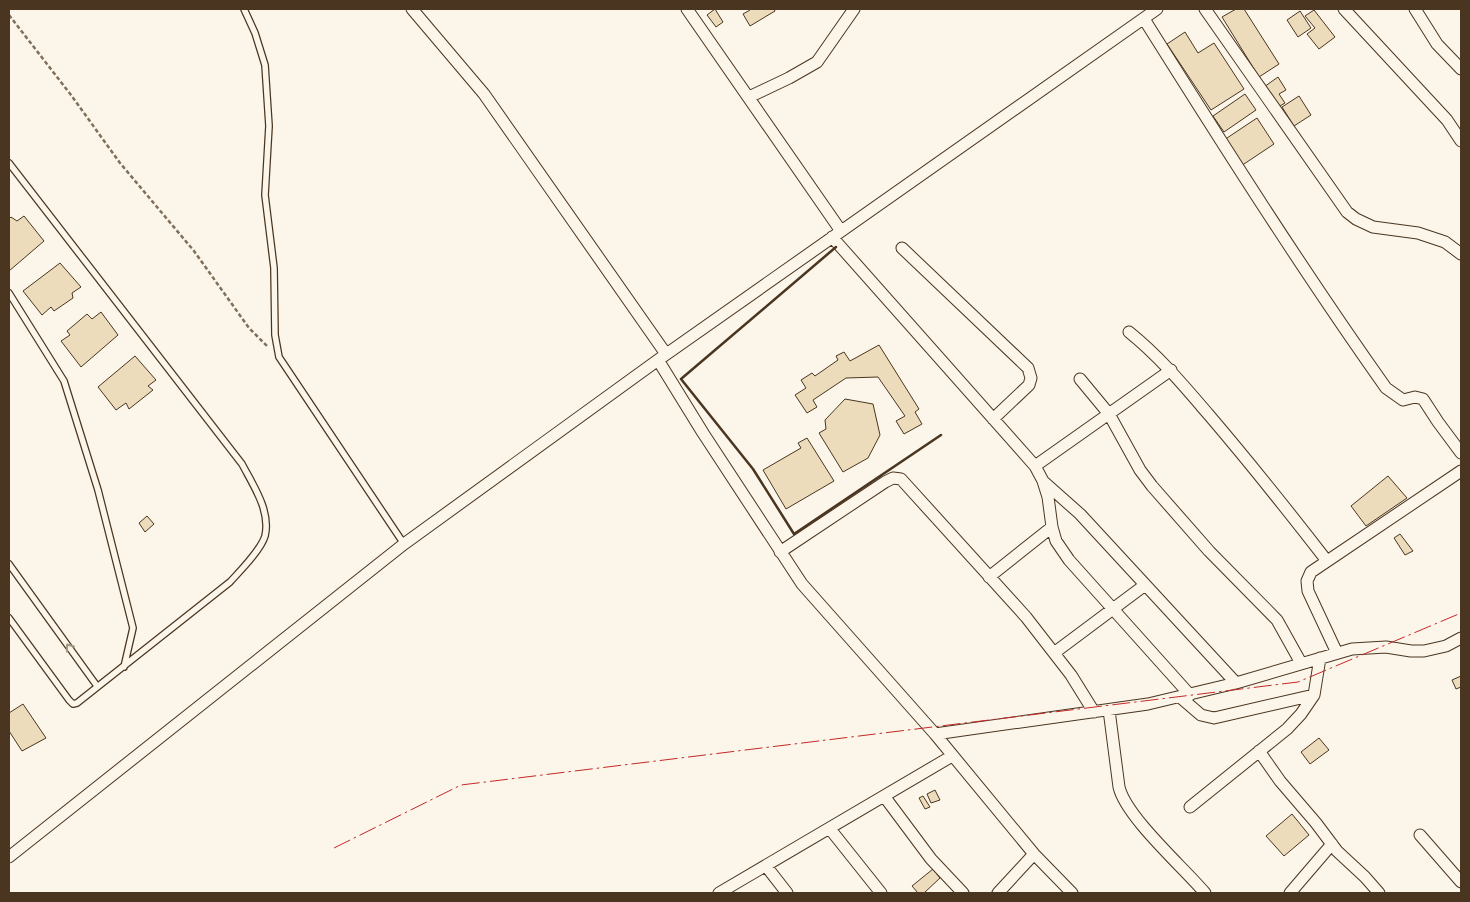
<svg xmlns="http://www.w3.org/2000/svg" width="1470" height="902" font-family="'Archivo Narrow',sans-serif">
<style>
.building{fill:#ecdcbc;stroke:#4a3520}
.lines{fill:none;stroke-linecap:round;stroke-linejoin:round}
.lane-casing{stroke:#4a3520;stroke-width:8}
.street-casing{stroke:#4a3520;stroke-width:13}
.path{stroke:#7f6f5c;stroke-width:2.5;stroke-dasharray:4 2.5;stroke-linecap:butt}
.lane{stroke:#fbf6e9;stroke-width:5.5}
.street{stroke:#fbf6e9;stroke-width:11}
.wall{stroke:#4a3520;stroke-width:2.5}
.power{stroke:#c62828;stroke-width:1;stroke-dasharray:18 4 2.5 4;stroke-linecap:butt}
.oneway{stroke:#a29684}
</style>
<rect width="100%" height="100%" fill="#fbf6e9"/>
<!-- building -->
<path class="building" d="M715 9 723 22 716 27 707 15Z
M750 9H774L775 11 750 26 743 14 750 10Z
M1236 9H1244L1279 64 1259 77 1222 17Z
M1314 10 1335 37 1319 49 1307 34 1315 28 1305 16Z
M1300 11 1311 28 1298 37 1287 20Z
M1185 32 1198 53 1214 43 1244 89 1211 110 1167 44Z
M1278 77 1286 90 1279 94 1285 103 1278 107 1264 87Z
M1245 94 1256 110 1224 132 1213 116Z
M1299 96 1311 115 1294 126 1282 107Z
M1257 118 1274 144 1241 166 1224 140Z
M24 216 44 241 9 271V219L11 217 17 221Z
M60 263 81 287 72 293 73 298 54 311 51 307 42 315 23 291Z
M101 312 118 335 81 367 61 341 70 335 67 331 87 314 92 319Z
M879 345 919 409 915 412 922 424 904 434 896 421 905 416 878 377 846 378 813 400 817 407 807 413 795 395 806 388 801 380 812 373 815 376 838 360 836 356 844 352 850 361Z
M135 356 156 380 148 386 153 390 129 409 126 403 116 410 98 387Z
M845 399 873 404 880 435 868 458 843 472 819 433 826 429 825 420Z
M807 438 834 481 786 509 763 470 801 448 798 443Z
M1388 476 1407 498 1366 526 1351 506Z
M147 516 154 524 145 532 139 523Z
M1400 534 1413 551 1405 555 1394 538Z
M1461 676V687L1456 689 1452 680Z
M23 704 46 738 22 751 9 731V713Z
M1319 738 1329 750 1310 764 1301 752Z
M935 790 940 800 931 803 927 794Z
M923 796 930 807 925 809 919 798Z
M1292 814 1309 835 1284 856 1266 836Z
M933 869 940 878 924 893H918L912 886Z"/>
<g class="lines">
<!-- lane casing -->
<g class="lane-casing">
<path id="lane" d="M244 9 255 33 265 65 269 126 265 195 274 268 275 335 279 357 404 544
M9 163 242 464C253 485 271 511 265 536 261 550 240 571 230 582L77 703 73 704 69 700 9 618
M9 293 64 381 98 490 133 628 124 667
M9 564 97 686"/>
</g>
<!-- street casing -->
<g class="street-casing">
<path id="street" d="M412 9 484 94 666 354
M687 9 841 231
M1205 9 1347 212 1356 219 1373 227 1418 233 1445 242 1461 254
M1344 9 1447 120 1461 141
M1415 9 1437 44 1461 69
M1144 19C1222 143 1301 268 1386 388L1403 400 1415 397 1423 399 1438 422 1461 453
M749 97 789 78 817 62 854 9
M832 237 1035 466 1043 481 1048 497 1052 527 1056 541 1069 560 1190 695
M902 248 1028 368 1031 378 1029 385 993 419
M1129 332C1160 357 1184 386 1209 415 1250 463 1289 512 1327 561
M658 360 703 433 802 584 935 734 1034 854 1072 893
M1080 379 1109 414 1140 470 1152 486 1209 551 1277 620 1301 663
M1035 466 1171 370
M1044 482 1080 514 1236 683
M780 552 885 482 893 478 901 479 1026 617 1071 675 1094 712
M989 577 1052 527
M1054 653 1145 585
M1337 653 1308 591 1307 581 1311 572 1461 471
M1180 697 1201 715 1214 718 1314 695
M1109 710 1119 787C1126 817 1184 868 1205 893
M935 734 1148 704 1236 683 1352 649 1386 647 1411 651H1424L1446 646 1461 638
M1259 751 1280 781 1316 823 1337 851 1365 877 1379 893
M884 796 931 859 963 893
M1190 807 1287 729 1301 714 1314 695 1320 658
M830 829 881 893
M1420 835 1461 882
M9 857 404 544 658 360 1157 9
M766 866 787 893
M719 893 952 756
M998 893 1034 854
M1290 893 1332 844"/>
</g>
<!-- path -->
<path class="path" d="M9 15 71 95 120 163 194 251 249 328 267 346"/>
<!-- lane -->
<use href="#lane" class="lane"/>
<!-- street -->
<use href="#street" class="street"/>
<!-- wall -->
<path class="wall" d="M836 247 681 379 753 469 794 534 941 435"/>
<!-- power -->
<path class="power" d="M334 848 461 785 1298 682 1461 613"/>
</g>
<!-- one-way arrows -->
<defs><path id="oneway-chevron" d="M-2-3.5L2.5 0L-2 3.5" fill="none" stroke-width="1.6" stroke-linecap="round" stroke-linejoin="round" transform="scale(1.25)"/></defs>
<use class="oneway" href="#oneway-chevron" transform="translate(69 647) rotate(-126)"/>
<!-- border -->
<rect width="1470" height="902" fill="none" stroke="#4a3520" stroke-width="20"/>
</svg>
